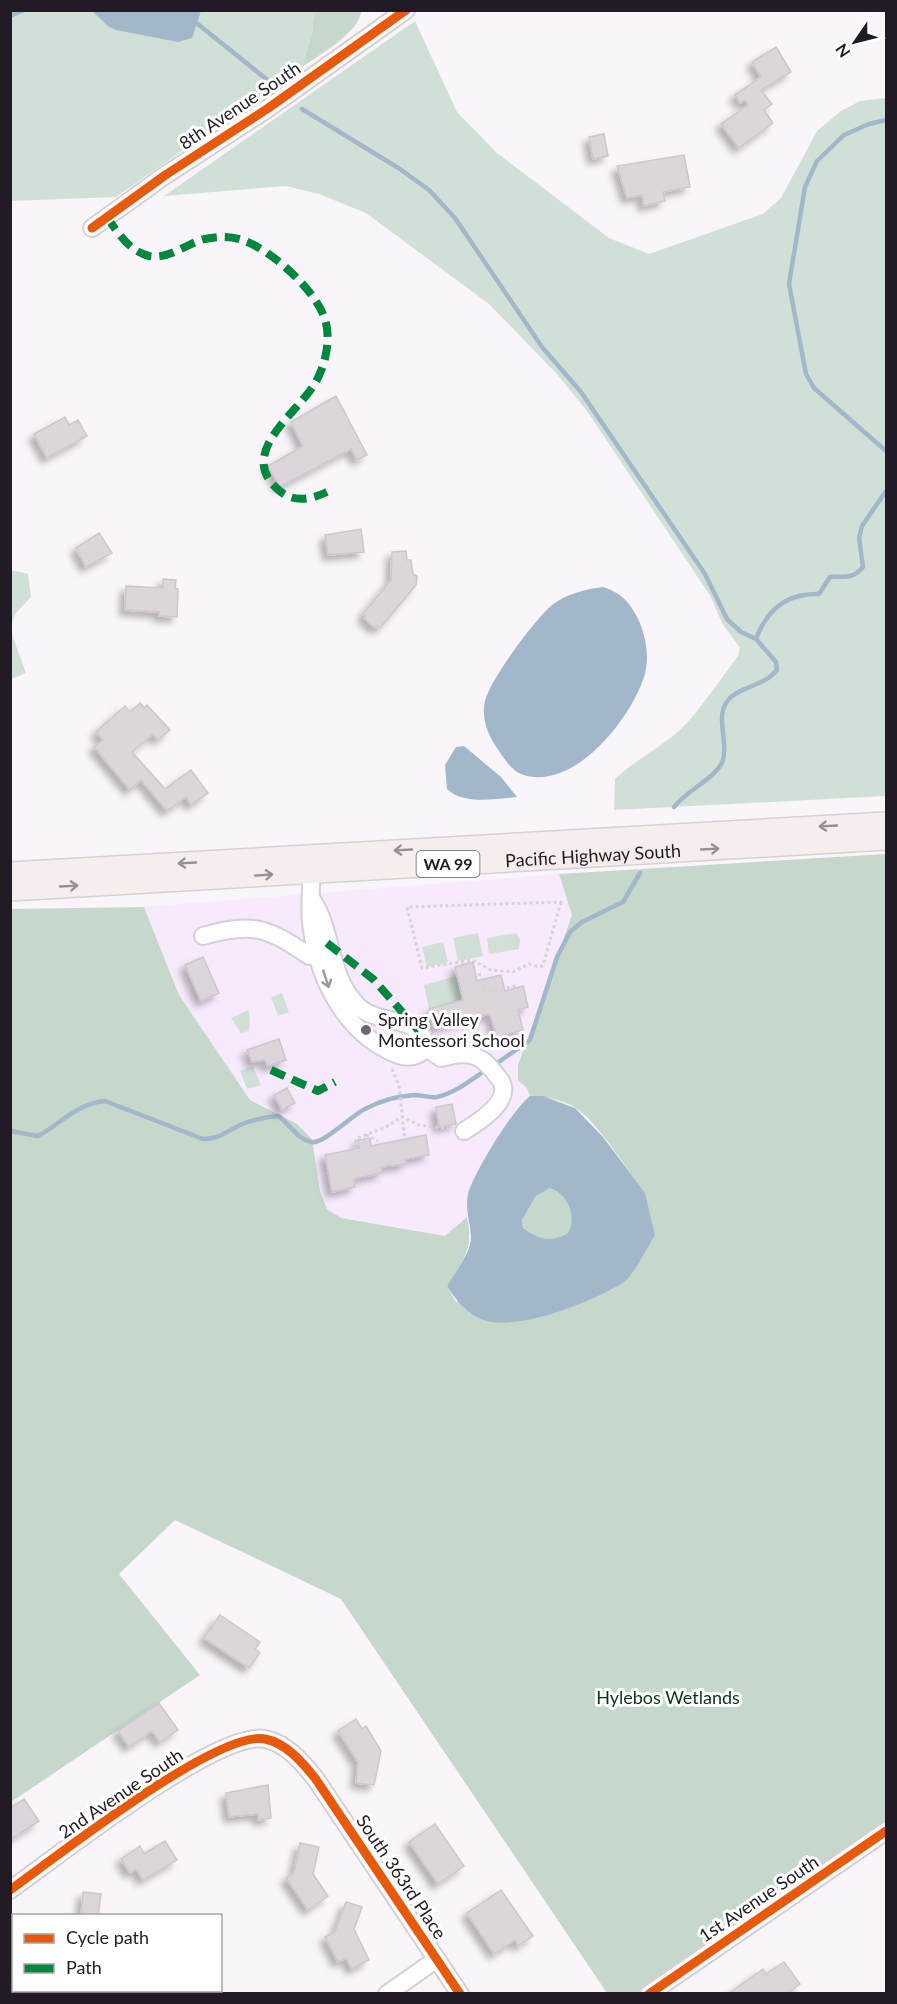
<svg xmlns="http://www.w3.org/2000/svg" width="897" height="2004" font-family="Lato,sans-serif">
<style>
.built{fill:#f7eafc}
.green{fill:#d1e0d6}
.forest{fill:#c6d8cc}
.water{fill:#a2b8ca;fill-rule:evenodd}
.lines{fill:none;stroke-linecap:round;stroke-linejoin:round}
.stream{stroke:#a2b8ca;stroke-width:4.5}
.building{fill:#dcd5db;stroke:#cec6cd;stroke-width:1.5;filter:url(#shadow)}
.minor-casing{stroke:#d5d0d8;stroke-width:20}
.major-casing{stroke:#d5d2d6;stroke-width:24}
.path{stroke:#d4d3d5;stroke-width:3;stroke-dasharray:3 3;stroke-linecap:butt}
.minor{stroke:#fefefe;stroke-width:16}
.major{stroke:#f5eeed;stroke-width:21}
.quiet{stroke:#00873e;stroke-width:8;stroke-dasharray:15 8;stroke-linecap:butt}
.cycleway-casing{stroke:#fff;stroke-width:13}
.cycleway{stroke:#e8590c;stroke-width:9}
.oneway{stroke:#968f93}
.oneway2{stroke:#9b989d}
.poi-dot{fill:#6d6770;stroke:#fff;stroke-width:2}
.labels{text-anchor:middle;stroke-width:6;stroke-linejoin:round;paint-order:stroke}
.shield{fill:#fff;stroke:#645f67;stroke-width:1.5}
.shield-label{font-size:16px;font-weight:bold;fill:#221b26}
.street-label{font-size:18px;fill:#221b26;stroke:#fff}
.poi-label{font-size:18px;fill:#221b26;stroke:#fff;text-anchor:start}
.park-label{font-size:18px;fill:#07331b;stroke:#fff}
</style>
<defs>
<filter id="shadow"><feDropShadow dx="-5.5" dy="5.5" stdDeviation="3" flood-color="#0004"/></filter>
</defs>
<rect width="100%" height="100%" fill="#f9f5fa"/>
<!-- built -->
<path class="built" d="M559 874 572 914 518 1065 530 1096 520 1104 500 1133 481 1169 468 1193 467 1217 445 1236 340 1218 327 1209 320 1191 312 1139 267 1107 250 1100 179 995 144 907Z"/>
<!-- green -->
<path class="green" d="M10 11H314L312 33 302 67 116 197 11 201Z
M415 21 457 112 497 153 609 238 649 254 763 214 781 198 817 131 841 111 860 101 886 98V796L614 810 615 779C637 758 665 746 686 724 705 703 721 678 738 656L740 648 722 623 711 597 587 411 556 373 489 304 366 213 319 194 286 186 164 196Z
M11 570 28 574 31 597 16 613 11 624Z
M10 629 26 673 11 679H10Z
M478 933 483 956 458 961 453 938Z
M516 933 520 939 519 949 489 954 487 938Z
M443 942 448 962 427 967 422 947Z
M457 976 462 997 465 1000 429 1009 424 985Z
M282 993 289 1012 278 1016 271 997Z
M248 1010 250 1016 249 1031 241 1033 231 1018Z
M253 1066 261 1085 247 1089 240 1071Z"/>
<!-- forest -->
<path class="forest" d="M314 11H361C360 32 319 55 302 67L312 33Z
M886 854V1822L648 1993H607L341 1599 175 1520 119 1574 200 1675 11 1802V909L144 907 179 995 250 1100 297 1124 312 1139 320 1191 327 1209 341 1218 445 1236 467 1217C474 1250 464 1258 447 1286L456 1302 645 1193C626 1169 600 1125 576 1108 564 1100 544 1096 530 1096L527 1088 518 1080V1065L572 915 559 874Z
M550 1188C568 1195 577 1216 568 1233 551 1243 538 1239 523 1228L522 1220 536 1196Z"/>
<!-- water -->
<path class="water" d="M92 11H201L192 38 178 42 116 30 109 27Z
M603 587C619 592 628 600 636 615 646 633 651 660 643 680 628 722 572 793 521 774 512 771 502 756 497 748 488 735 481 718 485 701 490 680 535 619 552 605 566 594 586 589 603 587Z
M464 746 501 777 517 797C496 799 463 805 447 789L445 765 456 747Z
M530 1096H543L575 1108 603 1137 645 1193 655 1235C648 1246 634 1275 624 1282 594 1301 518 1332 483 1320 467 1314 455 1299 447 1286 455 1272 472 1252 471 1236 470 1222 465 1209 468 1194 474 1172 512 1110 530 1096ZM550 1188C568 1195 577 1216 568 1233 551 1243 538 1239 523 1228L522 1220 536 1196Z"/>
<g class="lines">
<!-- stream -->
<path class="stream" d="M10 16 24 10
M194 21 275 86
M302 109 400 169 429 190 455 218 542 347 581 392 705 574 727 619 741 632 756 639
M886 120 869 124 844 135 817 161 805 187 789 284 806 374 814 388 886 451
M674 807C688 789 717 778 723 760 729 739 713 715 730 698 742 686 764 686 777 670L776 662 756 639C767 609 787 593 819 594L830 577C845 576 852 580 863 567L859 538 862 526 886 491
M493 1066 530 1040 557 957 570 932 582 922 623 902 640 873
M10 1131 38 1136C60 1124 78 1103 105 1101L203 1139C219 1139 226 1132 240 1125 252 1120 265 1117 278 1116 289 1123 297 1139 311 1142 323 1145 352 1115 365 1109 380 1101 397 1096 414 1095 422 1095 429 1098 437 1097 455 1093 471 1080 486 1070"/>
</g>
<!-- building -->
<path class="building" d="M776 47 791 72 761 90 772 104 764 110 773 123 739 148 721 124 748 105 745 100 740 103 735 95 761 77 752 62Z
M604 134 608 156 593 159 589 137Z
M684 155 690 187 663 192 665 201 644 206 642 195 627 198 617 166Z
M336 396 367 455 357 460 351 449 280 487 268 466 303 446 291 422Z
M65 417 69 425 78 420 87 436 47 458 34 434Z
M361 529 364 552 328 555 325 535Z
M99 533 112 553 86 567 76 548Z
M406 551 407 560H411L413 574 417 576 416 585 380 628 377 626 375 628 364 618 366 616 363 614 391 580 392 552Z
M163 579 176 580 175 588 178 589 177 617 159 616V612L125 610 126 586 163 588Z
M140 703 144 708 147 705 170 730 158 740 153 734 132 752 165 789 191 770 208 793 191 805 186 797 167 811 141 780 130 790 94 747 103 740 96 732 125 706 130 712Z
M203 957 219 993 201 1001 185 965Z
M473 962 477 981 501 975 505 991 523 986 528 1007 518 1010 523 1030 497 1037 490 1014 434 1028 429 1009 463 1000 455 967Z
M279 1039 286 1060 267 1066 265 1060 252 1062 247 1050Z
M287 1088 295 1103 282 1110 274 1095Z
M452 1104 456 1124 439 1127 436 1107Z
M426 1135 429 1155 405 1159 406 1164 381 1167 382 1173 353 1179 355 1187 332 1192 325 1155 359 1148 358 1140 370 1138 371 1146Z
M220 1615 260 1642 255 1649 260 1653 249 1668 204 1638Z
M159 1703 178 1730 160 1742 152 1731 129 1747 118 1731Z
M356 1719 362 1729 366 1726 381 1751 374 1785 356 1783 358 1762 338 1731Z
M268 1785 271 1818 258 1820V1814L229 1817 226 1793Z
M24 1799 39 1821 10 1840V1808Z
M435 1824 464 1866 438 1884 409 1842Z
M165 1841 177 1860 143 1880 136 1869 130 1873 121 1859 140 1846 144 1854Z
M300 1843 319 1847 313 1874 328 1896 308 1910 286 1878 294 1873Z
M501 1890 533 1936 518 1946 515 1940 494 1954 467 1913Z
M83 1892 101 1894 98 1916H81Z
M346 1902 362 1907 354 1929 369 1960 352 1969 346 1958 338 1962 325 1937 335 1932Z
M784 1962 800 1984 786 1994H728L763 1969 766 1974Z"/>
<g class="lines">
<!-- minor casing -->
<g class="minor-casing">
<path id="minor" d="M92 228 164 176 267 109 406 10
M311 872C312 889 309 906 311 923 317 974 341 1027 389 1051 402 1058 416 1060 426 1048 422 1014 379 1026 359 1007 328 977 334 935 313 901
M203 936C252 922 267 927 309 956L316 949
M426 1048 441 1058C465 1052 478 1051 494 1072 496 1075 501 1080 502 1083 510 1103 477 1123 464 1131
M10 1890C54 1859 218 1729 265 1739 286 1743 302 1762 315 1778L460 1994
M387 1994 437 1959
M649 1994 886 1831"/>
</g>
<!-- major casing -->
<g class="major-casing">
<g id="major">
<path d="M10 873 886 823"/>
<path id="s1" d="M10 890 886 839"/>
</g>
</g>
<!-- path -->
<path class="path" d="M561 902 543 965 540 967 529 964 513 972 491 970 472 960 422 968 407 907Z
M479 973 485 992 516 986
M392 1069 399 1085 405 1142
M366 1135 378 1141
M351 1154 357 1138 384 1128 402 1117 419 1125 451 1129"/>
<!-- minor -->
<use href="#minor" class="minor"/>
<!-- major -->
<use href="#major" class="major"/>
<!-- quiet -->
<path class="quiet" d="M107 217C118 233 129 251 149 256 169 260 187 243 205 239 218 236 233 236 245 241 274 252 319 293 326 323 331 343 324 371 312 388 290 419 236 457 281 492 295 503 312 499 327 492
M327 943 373 979 419 1031
M271 1070 318 1091 335 1082"/>
<!-- cycleway casing -->
<g class="cycleway-casing">
<path id="cycleway" d="M92 228 164 176 267 109 406 10
M10 1890C54 1859 218 1729 265 1739 286 1743 302 1762 315 1778L460 1994
M649 1994 886 1831"/>
</g>
<!-- cycleway -->
<use href="#cycleway" class="cycleway"/>
</g>
<!-- one-way arrows -->
<defs><path id="oneway-shaft" d="M-6 0H5M1.5-3L5.5 0L1.5 3" fill="none" stroke-width="1.6" stroke-linecap="round" stroke-linejoin="round" transform="scale(1.5)"/></defs>
<g class="oneway">
<use href="#oneway-shaft" transform="translate(828 826) rotate(177)"/>
<use href="#oneway-shaft" transform="translate(710 849) rotate(-3)"/>
<use href="#oneway-shaft" transform="translate(403 850) rotate(177)"/>
<use href="#oneway-shaft" transform="translate(187 863) rotate(177)"/>
<use href="#oneway-shaft" transform="translate(264 875) rotate(-4)"/>
<use href="#oneway-shaft" transform="translate(69 886) rotate(-3)"/>
</g>
<use class="oneway2" href="#oneway-shaft" transform="translate(326 979) rotate(72)"/>
<!-- markers -->
<circle class="poi-dot" cx="366" cy="1030" r="6"/>
<g class="labels">
<!-- shield labels -->
<rect class="shield" x="416.5" y="851" width="63" height="26" rx="4.5"/>
<g class="shield-label">
<text x="448" y="870">WA 99</text>
</g>
<!-- street labels -->
<g class="street-label">
<text transform="translate(240 106) rotate(-34)" y="6">8th Avenue South</text>
<text dy="6" stroke="none"><textPath href="#s1" startOffset="584">Pacific Highway South</textPath></text>
<text transform="translate(121 1794) rotate(-34)" y="6">2nd Avenue South</text>
<text transform="translate(401 1877) rotate(56)" y="6">South 363rd Place</text>
<text transform="translate(759 1899) rotate(-34)" y="6">1st Avenue South</text>
</g>
<!-- poi labels -->
<g class="poi-label">
<text x="378" y="1026">Spring Valley<tspan x="378" dy="21">Montessori School</tspan></text>
</g>
<!-- park labels -->
<g class="park-label">
<text x="668" y="1704">Hylebos Wetlands</text>
</g>
</g>
<!-- border -->
<rect width="897" height="2004" fill="none" stroke="#221b26" stroke-width="24"/>
<!-- legend -->
<rect x="12" y="1914" width="210" height="78" fill="#ffffff" stroke="#a7a4a8" stroke-width="1.5"/>
<rect x="24" y="1934" width="30" height="9" fill="#e8590c" stroke="#a7a4a8" stroke-width="1.5"/>
<text x="66" y="1944" font-size="18" fill="#221b26">Cycle path</text>
<rect x="24" y="1964" width="30" height="9" fill="#00873e" stroke="#a7a4a8" stroke-width="1.5"/>
<text x="66" y="1974" font-size="18" fill="#221b26">Path</text>
<!-- north arrow -->
<g transform="translate(855 42) rotate(235)" stroke="#ffffff" stroke-width="4.5" paint-order="stroke">
<path d="M0-4.5L10 22L0 15L-10 22Z" fill="#221b26"/>
<text y="-9" font-size="16" font-weight="bold" text-anchor="middle" fill="#221b26">N</text>
</g>
</svg>
